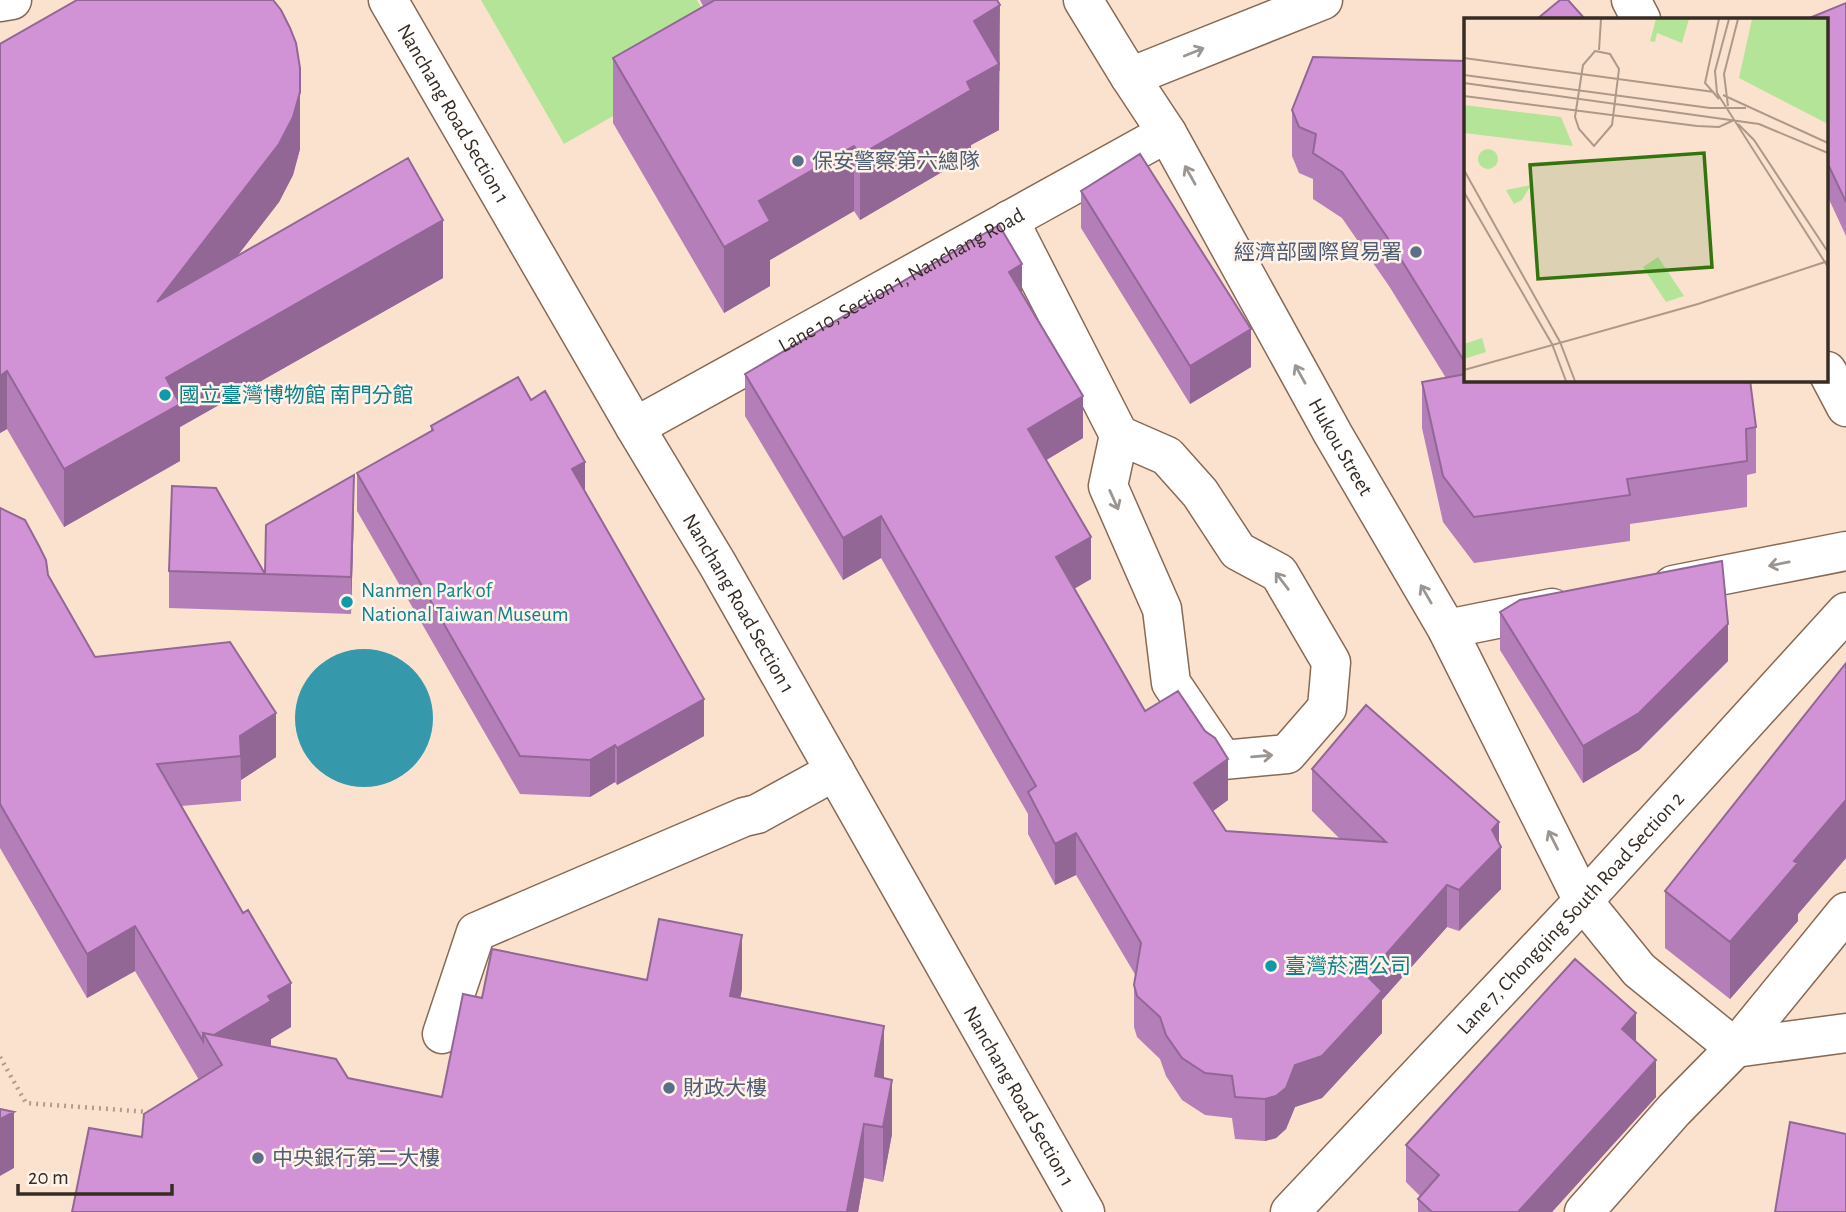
<svg xmlns="http://www.w3.org/2000/svg" width="1846" height="1212" font-family="'Alegreya Sans','Noto Sans TC',sans-serif">
<style>
.green{fill:#b4e497}
.water{fill:#3699ab}
.lines{fill:none;stroke-linecap:round;stroke-linejoin:round}
.minor-casing{stroke:#866a55;stroke-width:41}
.path{stroke:#b09d8e;stroke-width:4.5;stroke-dasharray:2 5;stroke-linecap:butt}
.minor{stroke:#fff;stroke-width:38}
.wall{fill:#b47eb8}
.shaded-wall{fill:#926796}
.building{fill:#d193d6;stroke:#926796;stroke-width:2}
.oneway{stroke:#9b9691}
.service-dot{fill:#5c6f8a;stroke:#fff2e8;stroke-width:2.5}
.culture-dot{fill:#0f9aa8;stroke:#fff2e8;stroke-width:2.5}
.labels{text-anchor:middle;stroke-width:5;stroke-linejoin:round;paint-order:stroke}
.street-label{font-size:21px;fill:#372c23;stroke:#fff2e8}
.service-label{font-size:21px;fill:#4e5e75;stroke:#fff2e8;text-anchor:start}
.culture-label{font-size:21px;fill:#0d838f;stroke:#fff2e8;text-anchor:start}
.inset-road{fill:none;stroke:#ad998a;stroke-width:2}
.view{fill:#337411;fill-opacity:0.15;stroke:#337411;stroke-width:3.5}
.inset-edge{fill:none;stroke:#372c23;stroke-width:3.5}
</style>
<rect width="100%" height="100%" fill="#fbe2cf"/>
<!-- green -->
<path class="green" d="M481 0H697L727 51 564 144Z"/>
<!-- water -->
<path class="water" d="M295 718a69 69 0 1 1 138 0a69 69 0 1 1-138 0Z"/>
<g class="lines">
<!-- minor casing -->
<g class="minor-casing">
<g id="minor">
<path id="s1" d="M388 0 635 427 718 565 1085 1212"/>
<path id="s2" d="M1083 0 1130 77 1167 133 1333 434 1447 629 1583 901 1639 970 1735 1048 1846 1033"/>
<path d="M1631 0 1641 19"/>
<path d="M0 2 12 0"/>
<path d="M1130 77 1323 0"/>
<path d="M1009 220 1119 435 1108 486 1162 609 1171 683 1223 760 1287 754 1327 708 1331 662 1279 573 1238 551 1200 493 1167 456 1119 435"/>
<path d="M1827 371 1846 407"/>
<path id="s3" d="M635 427 1167 133"/>
<path d="M1673 585 1846 551"/>
<path d="M1447 629 1552 608"/>
<path d="M442 1034 476 932 744 817 757 814 835 771"/>
<path id="s4" d="M1290 1212 1583 901 1846 612"/>
<path d="M1584 1212 1674 1110 1735 1048 1846 912"/>
</g>
</g>
<!-- path -->
<path class="path" d="M0 1057 26 1103 149 1112"/>
<!-- minor -->
<use href="#minor" class="minor"/>
</g>
<!-- wall -->
<path class="wall" d="M700 0H997L1000 71H999V130L971 145V155L860 220 854 211 770 260V286L724 313 613 123V58L703 6Z
M1846 3V236L1827 195V19Z
M0 44 300 149 293 175 279 202 237 256 443 278 180 427V461L64 527 7 429 0 433Z
M1466 61V380L1756 427V473L1747 475V507L1630 524V541L1474 563 1443 522 1422 428V382L1446 378 1389 286 1342 218 1313 199V179L1299 173 1292 156V110Z
M1081 191 1251 367 1190 404 1081 228Z
M1022 294 1083 438 1046 460 1091 579 1074 589 1145 711 1228 800 1213 811 1226 831 1340 839 1312 811V769L1499 844 1501 889 1459 931 1447 927 1382 1000V1033L1322 1098 1295 1107 1286 1129 1276 1138 1265 1141 1235 1139 1232 1118 1205 1115 1182 1100 1166 1076 1160 1059 1137 1037 1134 1027V985L1136 976 1076 875 1055 885 1028 834V814L881 558 843 580 745 416V374Z
M431 426 585 493 704 736 617 785 615 782 590 797 520 794 357 511V473L431 431Z
M0 508 48 575 95 657 276 757 241 780V801L181 806 291 1027 271 1039V1045L270 1046 348 1078 442 1097 482 998 647 980 742 989 740 998 884 1078 892 1134 883 1182 864 1178 858 1212H72L142 1137 199 1080 135 971 87 998 0 848Z
M354 512 351 614 265 611V574Z
M169 571 265 574V611L169 608Z
M1500 612 1728 661 1639 750 1583 783 1500 650Z
M1846 663V858L1798 914V921L1730 999 1665 948V891Z
M1636 1041 1656 1097 1552 1212H1418V1199L1420 1196 1406 1182V1145Z"/>
<!-- shaded-wall -->
<path class="shaded-wall" d="M1000 5 999 130 971 145V155L860 220V155L967 82 974 21Z
M300 68V149L293 175 279 202 157 360V302Z
M854 146V211L770 260V286L724 313V247L759 201Z
M443 220V278L180 427V461L64 527V469L166 378Z
M1022 264V306L1009 272Z
M1251 329V367L1190 404V366Z
M7 371V429L0 433V376Z
M1083 396V438L1028 471V429Z
M585 462V499L572 469Z
M354 475V512L351 614V577Z
M881 516V558L843 580V538Z
M1091 537V579L1056 599V557Z
M1728 624V661L1639 750 1583 783V746Z
M704 699V736L617 785V748Z
M276 713V757L241 780 240 736Z
M615 745V782L590 797V760Z
M1228 759V800L1194 825V783Z
M1846 800V858L1798 914V921L1730 999V942L1794 861Z
M1499 822V849L1501 847V889L1459 931V890L1492 830Z
M1076 833V875L1055 885V844Z
M1447 885V927L1382 1000V1033L1322 1098 1295 1107 1286 1129 1276 1138 1265 1141V1099L1295 1065 1367 976Z
M135 926V971L87 998V954Z
M742 935V989L730 1050V996Z
M291 983V1027L271 1039V1045L222 1074V1065L207 1039 268 996Z
M1636 1013V1051L1622 1029Z
M884 1026V1081L875 1076Z
M1656 1060V1097L1552 1212H1518Z
M892 1080V1134L883 1182V1127Z
M14 1112V1168L0 1176V1119Z
M864 1124V1178L858 1212H847Z"/>
<!-- building -->
<path class="building" d="M77 0H273L281 10 290 28 296 43 300 68V92L293 117 279 144 157 302 408 158 443 220 166 378 180 404 64 469 7 371 0 376V44Z
M715 0H997L1000 5 974 21 999 64 967 82 971 90 860 155 854 146 759 201 770 221 724 247 613 58Z
M1560 0H1568L1585 19H1537Z
M1846 3V202L1827 162V19H1807Z
M1313 57 1466 61V364L1389 240 1342 172 1313 153 1316 134 1299 127 1292 110Z
M1140 154 1251 329 1190 366 1081 191Z
M999 225 1022 264 1009 272 1083 396 1028 429 1091 537 1056 557 1145 711 1178 691 1205 731 1215 738 1228 759 1194 783 1226 831 1386 842 1312 769 1366 705 1499 822 1492 830 1501 847 1459 890 1447 885 1367 976 1382 991 1322 1056 1295 1065 1286 1088 1276 1096 1265 1099 1235 1097 1232 1076 1205 1073 1182 1058 1166 1035 1160 1017 1137 996 1134 985 1141 943 1076 833 1055 844 1028 792 1036 786 881 516 843 538 745 374Z
M1466 374V380H1750L1756 427 1746 429 1747 461 1627 479 1630 495 1474 517 1443 476 1422 382Z
M518 377 531 400 545 391 585 462 572 469 704 699 617 748 615 745 590 760 520 756 357 473 433 430 431 426Z
M354 475 351 577 265 574 266 525Z
M172 486 216 488 265 574 169 571Z
M0 508 25 520 39 546 46 560 48 575 95 657 230 642 276 713 240 736 241 756 157 764 243 913 248 910 291 983 268 996 271 1001 214 1035 203 1033V1041L135 926 87 954 0 804Z
M1722 561 1728 624 1639 713 1583 746 1500 612 1520 600Z
M1846 663V800L1794 861 1798 863 1730 942 1665 891Z
M659 919 742 935 730 996 884 1026 875 1076 892 1080 883 1127 864 1124 847 1211 852 1212H72L89 1128 142 1137 144 1114 222 1065 203 1033 336 1059 348 1078 442 1097 463 994 482 998 492 949 647 980Z
M1575 959 1636 1013 1622 1029 1656 1060 1518 1212H1432L1418 1199 1439 1175 1406 1145Z
M0 1109 14 1112 0 1119Z
M1790 1122 1846 1134V1212H1775Z"/>
<!-- one-way arrows -->
<defs><path id="oneway-shaft" d="M-6 0H5M1.5-3L5.5 0L1.5 3" fill="none" stroke-width="1.6" stroke-linecap="round" stroke-linejoin="round" transform="scale(1.75)"/></defs>
<g class="oneway">
<use href="#oneway-shaft" transform="translate(1194 52) rotate(-22)"/>
<use href="#oneway-shaft" transform="translate(1190 175) rotate(-119)"/>
<use href="#oneway-shaft" transform="translate(1300 374) rotate(-119)"/>
<use href="#oneway-shaft" transform="translate(1114 500) rotate(66)"/>
<use href="#oneway-shaft" transform="translate(1779 564) rotate(169)"/>
<use href="#oneway-shaft" transform="translate(1282 581) rotate(-127)"/>
<use href="#oneway-shaft" transform="translate(1426 594) rotate(-120)"/>
<use href="#oneway-shaft" transform="translate(1262 756) rotate(-5)"/>
<use href="#oneway-shaft" transform="translate(1553 840) rotate(-117)"/>
</g>
<!-- markers -->
<g class="service-dot">
<circle cx="798" cy="161" r="7"/>
<circle cx="1416" cy="252" r="7"/>
<circle cx="669" cy="1088" r="7"/>
<circle cx="258" cy="1158" r="7"/>
</g>
<g class="culture-dot">
<circle cx="165" cy="395" r="7"/>
<circle cx="347" cy="602" r="7"/>
<circle cx="1271" cy="966" r="7"/>
</g>
<g class="labels">
<!-- street labels -->
<g class="street-label">
<text dy="7" stroke="none"><textPath href="#s1" startOffset="131">Nanchang Road Section 1</textPath></text>
<text dy="7" stroke="none"><textPath href="#s3" startOffset="304">Lane 10, Section 1, Nanchang Road</textPath></text>
<text dy="7" stroke="none"><textPath href="#s2" startOffset="516">Hukou Street</textPath></text>
<text dy="7" stroke="none"><textPath href="#s1" startOffset="698">Nanchang Road Section 1</textPath></text>
<text dy="7" stroke="none"><textPath href="#s4" startOffset="410">Lane 7, Chongqing South Road Section 2</textPath></text>
<text dy="7" stroke="none"><textPath href="#s1" startOffset="1265">Nanchang Road Section 1</textPath></text>
</g>
<!-- service labels -->
<g class="service-label">
<text x="812" y="168">保安警察第六總隊</text>
<text x="1402" y="259" text-anchor="end">經濟部國際貿易署</text>
<text x="683" y="1095">財政大樓</text>
<text x="272" y="1165">中央銀行第二大樓</text>
</g>
<!-- culture labels -->
<g class="culture-label">
<text x="179" y="402">國立臺灣博物館 南門分館</text>
<text x="361" y="597">Nanmen Park of<tspan x="361" dy="24">National Taiwan Museum</tspan></text>
<text x="1285" y="973">臺灣菸酒公司</text>
</g>
</g>
<!-- overview -->
<g transform="translate(1464 18)">
<rect width="364" height="364" fill="#fbe2cf"/>
<path d="M192 1H225L218 25 193 15 191 24 186 23ZM288 1H364V106L275 60ZM0 87 97 99 109 128 0 115ZM14 141a10 10 0 1 1 20 0a10 10 0 1 1-20 0ZM67 167 58 182 50 186 42 172ZM194 239 220 278 202 284 179 249ZM18 320 22 334 0 341V326Z" fill="#b4e497"/>
<path class="inset-road" d="M255 1 241 65 255 81M265 1 251 53 253 75 364 249M135 32 137 1M131 33 146 36 155 51 148 107 130 128 115 111 111 99 119 47ZM0 40 250 74M0 57 246 90H282M0 65 295 106 364 135M259 77 364 125M0 78 233 108 255 109 270 102M264 88 260 56 274 1M274 106 290 122 364 234M0 152 96 324 111 363M0 174 88 326 102 363M0 352 234 286 364 243"/>
<path class="view" d="M240 135 248 249 74 261 66 147Z"/>
<rect width="364" height="364" class="inset-edge"/>
</g>
<!-- scale -->
<path d="M18 1184v10h154v-10" fill="none" stroke="#372c23" stroke-width="3.5"/>
<text x="28" y="1184" font-size="21" fill="#372c23" stroke="#fff2e8" stroke-width="5" paint-order="stroke">20 m</text>
</svg>
